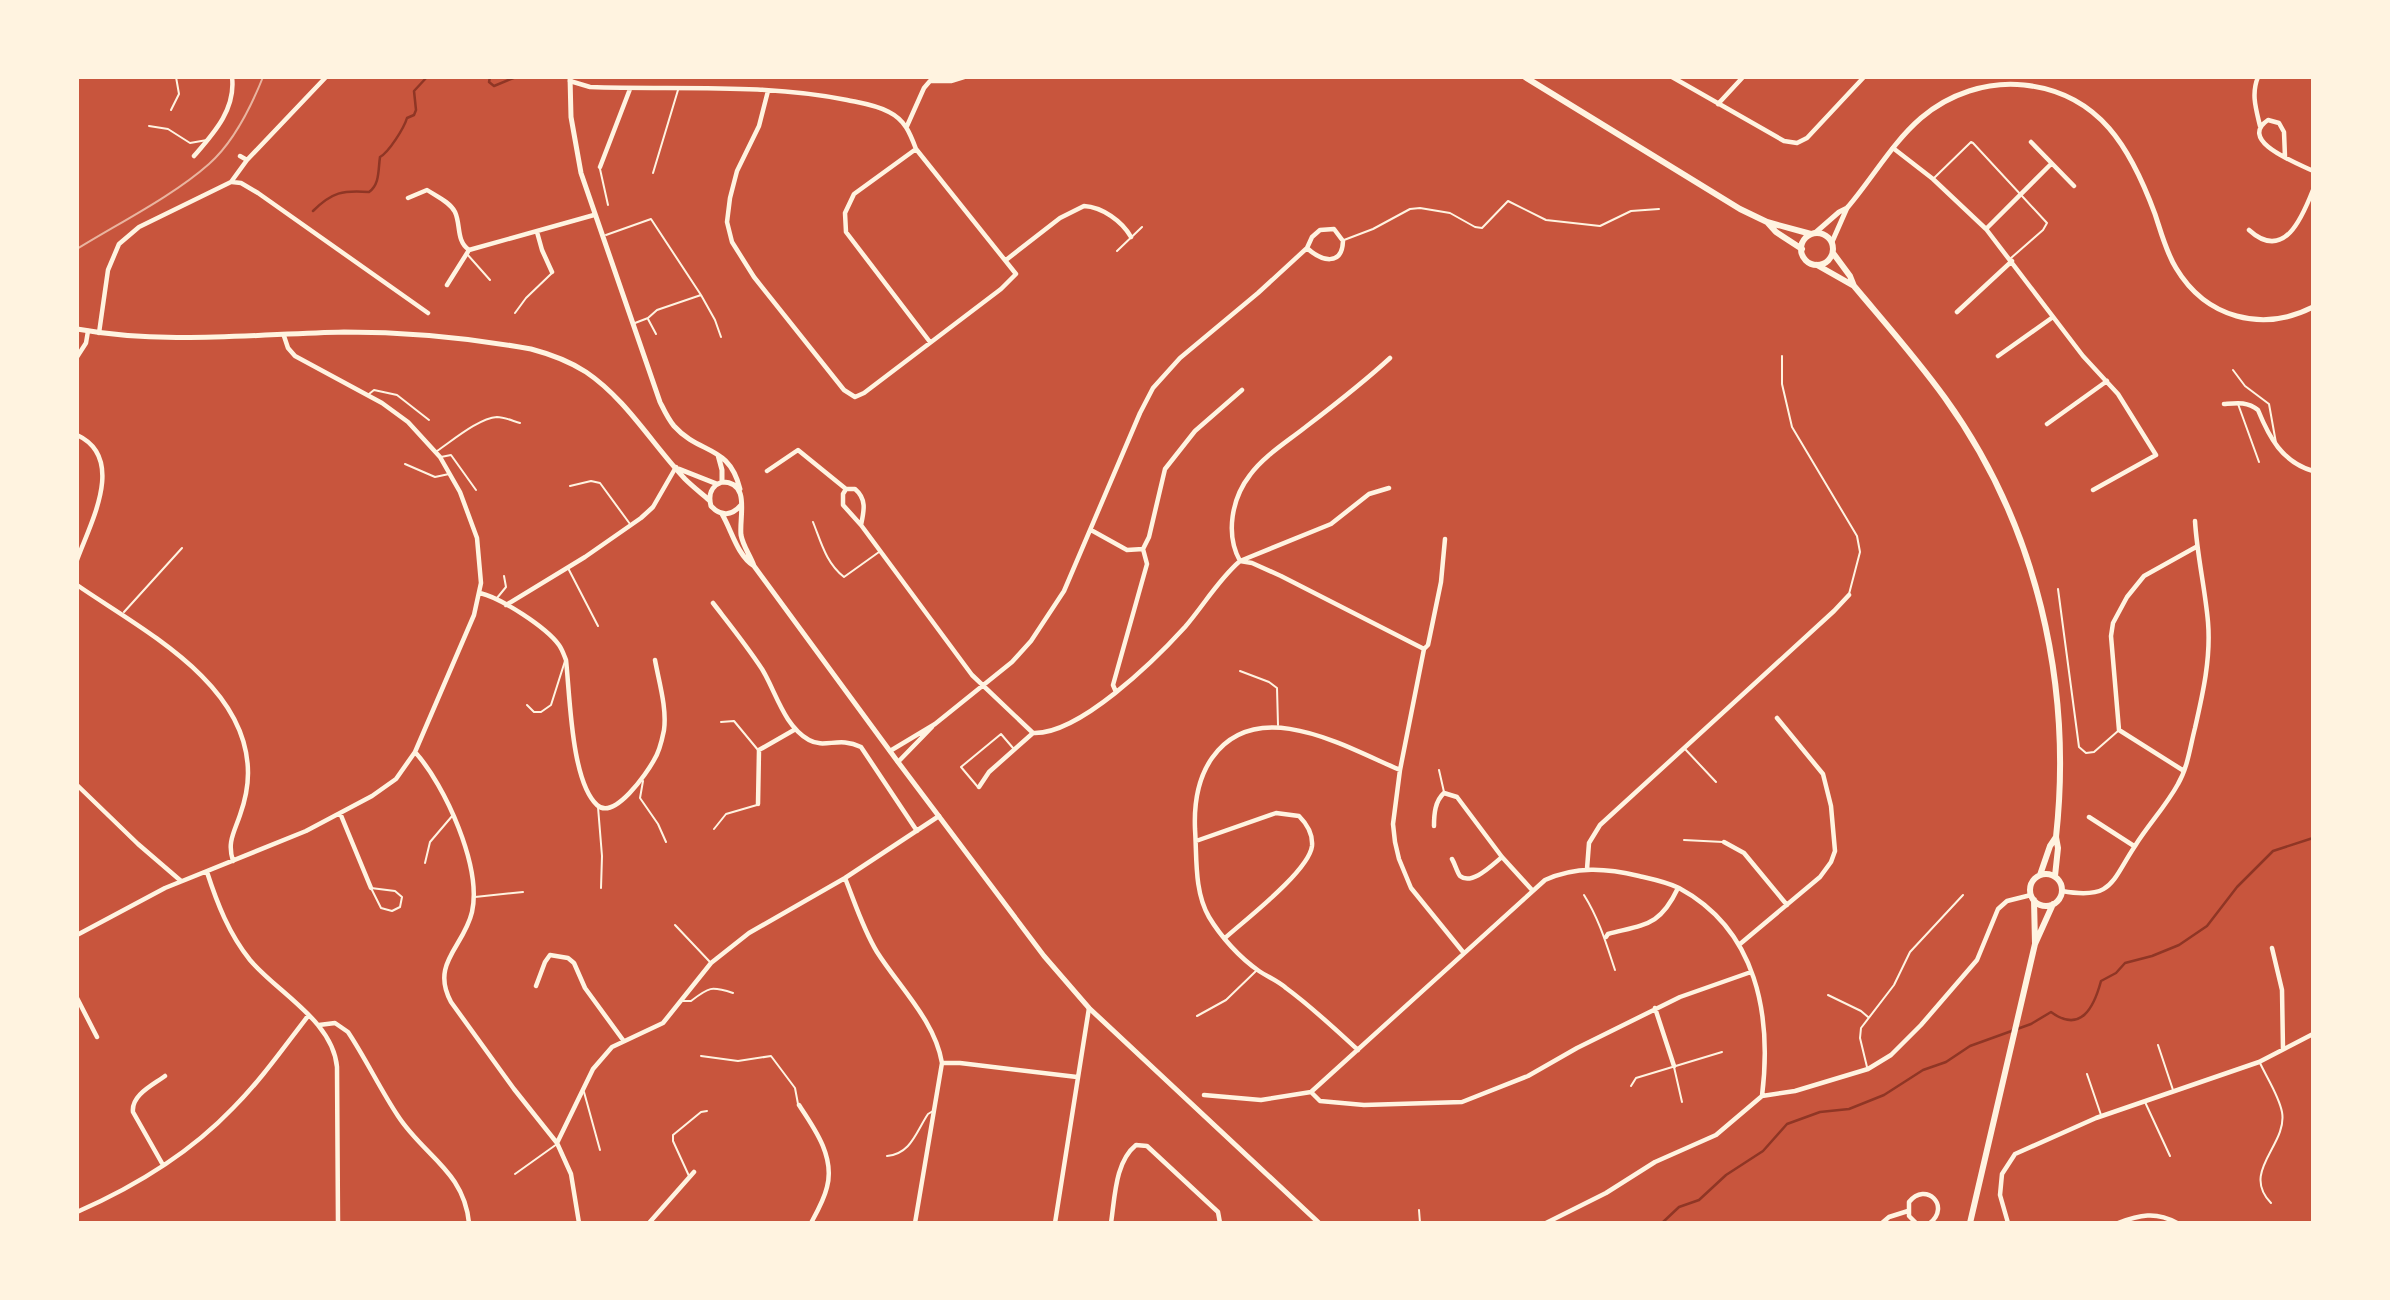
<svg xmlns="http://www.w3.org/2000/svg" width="2390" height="1300" font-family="'Playfair Display',serif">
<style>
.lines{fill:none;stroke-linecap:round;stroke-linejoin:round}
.stream{stroke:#8f3625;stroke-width:2.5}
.service{stroke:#fff3e0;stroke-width:2}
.minor{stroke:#fff3e0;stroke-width:4.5}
.tertiary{stroke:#fff3e0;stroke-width:5}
.secondary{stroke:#fff3e0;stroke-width:6}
.tram{stroke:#e9b49f;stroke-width:2}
</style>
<rect width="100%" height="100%" fill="#c8553d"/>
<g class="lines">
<!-- stream -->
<path class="stream" d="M490 77 489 82 494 86 516 77
M313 211C332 192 343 190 369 192 380 184 378 170 380 157 389 152 404 128 407 118L414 115 416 110 414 91 427 77
M1662 1223 1679 1207 1699 1200 1726 1175 1763 1151 1787 1124 1820 1112 1849 1109 1884 1095 1923 1070 1946 1062 1970 1046 2031 1024 2051 1012C2081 1034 2094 1007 2101 981L2116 973 2125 963 2152 956 2179 945 2207 926 2237 887 2273 851 2313 838"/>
<!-- service -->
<path class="service" d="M171 110 179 94 176 77
M149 126 168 129 190 143 207 140
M600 169 608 205
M653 173 678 90
M1933 179 1971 142 1973 143 2047 223 2043 230 2011 258
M606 235 651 219 701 295 657 310 648 318 635 323
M1344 240 1373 229 1410 209 1420 208 1450 213 1475 227 1482 228 1508 201 1546 220 1600 226 1631 211 1659 209
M1117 251 1142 227
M467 254 490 280
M701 295 715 320 721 337
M515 313 526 298 552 273
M648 319 656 334
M1782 356V384L1792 427 1857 536 1860 552 1849 594
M2233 370 2245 386 2269 404 2276 443
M369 394 374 390 397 395 429 420
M2238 404 2259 462
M437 451C452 441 479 418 497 417 504 417 513 421 520 423
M441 457 451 455 476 490
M405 464 435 477 449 474
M570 486 591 481 600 483 630 524
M813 522C821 542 826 563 844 577L879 552
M568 568 598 626
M2058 589 2079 747 2086 753 2094 752 2118 731
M497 598 506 587 504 576
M124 612 182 548
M1240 671 1269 682 1277 688 1278 725
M527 705 534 712H541L551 705 565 661
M721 722 734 721 758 750
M1685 749 1716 782
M1439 770 1444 792
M643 781 640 798 658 824 666 842
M977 786 961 767 1001 734 1013 748
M598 807 602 856 601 888
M714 829 726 814 757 805
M1684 840 1723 842
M425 863 430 842 453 815
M371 888 395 891 402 897 400 907 392 911 381 908Z
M1584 895C1599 919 1606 943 1615 970
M475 897 523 892
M675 925 710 962
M1828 995 1861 1011 1868 1017
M683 1001H691C709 987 711 986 733 993
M1197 1016 1226 1000 1257 970
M2158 1045 2173 1090
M701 1056 738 1061 771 1056 795 1088 798 1104
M2260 1063C2267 1078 2279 1096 2282 1112 2288 1145 2240 1171 2271 1203
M1674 1067 1682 1102
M1867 1067 1860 1038 1861 1028 1894 985 1910 952 1963 895
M2087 1074 2101 1115
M1631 1086 1636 1078 1722 1052
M584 1092 600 1150
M2145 1102 2170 1156
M887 1156C911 1154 916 1132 928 1114L933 1111
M515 1174 557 1144
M689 1176 673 1141V1135L701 1112 707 1111
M1419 1210 1420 1223"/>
<!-- minor -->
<path class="minor" d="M1672 77 1784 141 1797 143 1807 138 1864 77
M2258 77C2251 94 2256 109 2260 126
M570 81 590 87C675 90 764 83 847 100 861 103 876 105 889 112 905 120 910 133 916 149L1016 274 1001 289 864 393 855 397 844 390 754 277 732 242 727 222 730 198 737 171 759 126 768 91
M1718 104 1743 77
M907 126 924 88 930 81H951L964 77
M2031 142 2074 186
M1893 148 1933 179 1986 229 2083 356 2118 394 2156 455 2093 490
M916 149 854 194 845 213 846 232 930 342
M194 156C214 133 236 109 232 77
M240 156 247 160 326 77
M2285 157 2284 132 2279 123 2268 120C2237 141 2297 163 2313 171
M600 167 630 89
M232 182 241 183 258 193 428 313
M408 198 427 190C436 196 450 202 455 212 461 225 456 241 469 250
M1986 229 2051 164
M2249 230C2284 262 2302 218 2313 190
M537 232 542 250 552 272
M1006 260 1060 218 1084 206C1102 207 1122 221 1131 237
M447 285 469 250 594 215
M1957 312 2012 261
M99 333 108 270 119 244 139 227 231 182 247 160
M1998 356 2053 317
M77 357 86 343 88 331
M2224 404C2236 403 2247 401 2258 410 2269 437 2282 462 2313 471
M2047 424 2107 381
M77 435C127 458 90 524 77 560
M767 471 798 450 846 489
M861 525 843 505V494L846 489H855C867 499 864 511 861 525L972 675 1033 733C1079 735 1155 660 1185 627 1204 605 1218 580 1240 561L1331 524 1369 494 1389 488
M1091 530 1127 550 1143 549 1149 537 1165 469 1195 431 1242 390
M1445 539 1441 582 1428 645 1424 649 1400 770 1393 824 1395 842 1399 859 1411 888 1463 952
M1240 561C1225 534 1232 498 1250 475 1263 457 1285 443 1303 429 1333 406 1362 384 1390 358
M1240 561 1252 563 1281 576 1424 649
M77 585C142 630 248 683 248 773 248 787 245 801 240 815 234 833 227 842 233 861
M480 593C501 598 546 627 559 645 562 649 564 655 566 660 570 695 571 781 597 805 614 821 647 773 654 760 660 751 662 740 664 730 667 708 659 682 655 660
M713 603C730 625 747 646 762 669 776 692 784 726 809 740 825 749 839 736 861 747L917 831
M506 605 585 557 641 518 653 507 676 467
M1116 692 1113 685 1147 564 1143 549
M890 751 935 724 1012 662 1031 641 1064 591 1140 413 1153 388 1180 358 1258 293 1307 248 1312 237 1320 230 1334 229 1343 241C1342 267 1321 261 1307 248
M415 752C445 785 482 867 472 912 464 947 430 963 451 1002L514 1089 557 1143 571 1174 579 1223
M898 762 932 727
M2184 771 2119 730 2111 636 2113 623 2127 597 2144 576 2196 547
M77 785 138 844 181 881
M979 787 989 772 1033 733
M758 804 759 750 794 730
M340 813 371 888
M2089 817 2134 846
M1434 826C1434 814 1435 801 1444 793L1457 797 1502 857 1532 890
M1196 841 1276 813 1299 816C1307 824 1313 834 1312 846 1309 871 1245 920 1225 938
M1724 842 1744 853 1787 905
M1452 859C1455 864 1457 872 1460 876 1472 886 1493 864 1502 857
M1587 869 1589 843 1600 825 1834 611 1849 595
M207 872C217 903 229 934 250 960 278 993 333 1021 337 1067L338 1223
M845 878C855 903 863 929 877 952 900 988 935 1021 942 1063L915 1223
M2062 891C2113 900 2111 882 2135 846 2148 825 2166 806 2178 784 2188 767 2190 747 2195 728 2203 693 2211 658 2208 622 2205 588 2197 555 2195 521
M77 935 165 888 306 831 372 796 396 779 415 752 474 615 481 583 477 538 460 492 440 457 408 422 382 403 295 356 288 348 284 336
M1606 937 1608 934C1646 924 1660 926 1678 888
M1740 944 1820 877 1831 862 1835 851 1831 806 1823 774 1777 718
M2272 948 2282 990 2283 1049
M536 986 545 962 550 955 568 958 574 963 585 988 623 1040
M77 998 97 1037
M1655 1008 1674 1066
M319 1025 335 1023 348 1032C366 1059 380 1089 398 1116 424 1156 464 1171 469 1223
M1358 1050C1335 1029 1312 1007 1286 988 1278 981 1268 977 1259 971 1240 958 1221 937 1209 917 1194 891 1197 858 1195 829 1194 805 1198 778 1212 758 1257 694 1346 747 1400 770
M942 1063H960L1077 1077
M1311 1092 1320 1101 1364 1105 1462 1102 1528 1076 1577 1048 1680 997 1751 972
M1204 1095 1261 1100 1311 1092 1545 880C1576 866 1606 868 1639 876 1652 879 1667 882 1679 888 1757 930 1772 1015 1762 1096L1716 1135 1655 1162 1606 1193 1546 1223
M1762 1096 1795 1091 1868 1069 1891 1055 1921 1025 1977 960 1998 909 2007 901 2031 895
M799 1105C815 1129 835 1157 827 1187 824 1200 817 1212 811 1223
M557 1143 593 1069 612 1047 663 1023 711 963 749 933 845 878 939 816
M163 1165 133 1112C131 1095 153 1085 165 1076
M77 1212C134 1187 190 1153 233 1108 261 1080 284 1047 308 1016
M649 1223 694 1172
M1055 1223 1089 1008
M1111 1223C1115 1197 1115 1162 1136 1145L1147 1146 1218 1212 1220 1223
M1882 1223 1889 1217 1908 1211
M1916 1223 1909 1216V1202C1926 1181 1951 1206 1930 1223
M2008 1223 2000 1195 2002 1174 2015 1154 2096 1118 2259 1062 2313 1034
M2118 1223C2139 1215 2156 1211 2177 1223"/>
<!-- tertiary -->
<path class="tertiary" d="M570 77 571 117 581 173 660 402C664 410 668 419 674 426 700 455 729 444 740 489
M1815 233 1839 212 1847 208C1872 179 1892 143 1921 118 1949 94 1987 81 2024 85 2100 93 2131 149 2155 214 2161 232 2166 252 2176 268 2206 318 2262 333 2313 307
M1832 242 1847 208
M77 329C165 345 255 334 344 332 407 332 470 338 531 349 550 354 569 361 586 372 626 399 652 444 685 479 692 486 701 493 709 500
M718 455 722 470V482
M679 469 717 484
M741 505C732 516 721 517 711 506 708 495 711 486 722 482 751 482 739 516 741 535 743 546 750 555 754 566L898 762 1044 956 1089 1008 1319 1223
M722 514C732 531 737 555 754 566"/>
<!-- secondary -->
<path class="secondary" d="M1525 77 1740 209 1767 222 1811 234
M1767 222 1776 232 1802 249
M1801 249a16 16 0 1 1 32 0a16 16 0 1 1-32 0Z
M1833 253 1850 276 1854 286C1885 323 1917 359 1945 398 2036 524 2073 683 2056 837L2058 848 2055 876
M1817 265 1854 286
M2030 890a16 16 0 1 1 32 0a16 16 0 1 1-32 0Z
M2040 875 2050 846 2056 837
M2034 900 2035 944
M1970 1223 2035 944 2053 904"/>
<!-- tram -->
<path class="tram" d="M77 249C119 223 173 196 209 164 234 142 251 107 263 77"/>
</g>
<!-- border -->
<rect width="2390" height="1300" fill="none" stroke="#fff3e0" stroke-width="158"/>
</svg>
